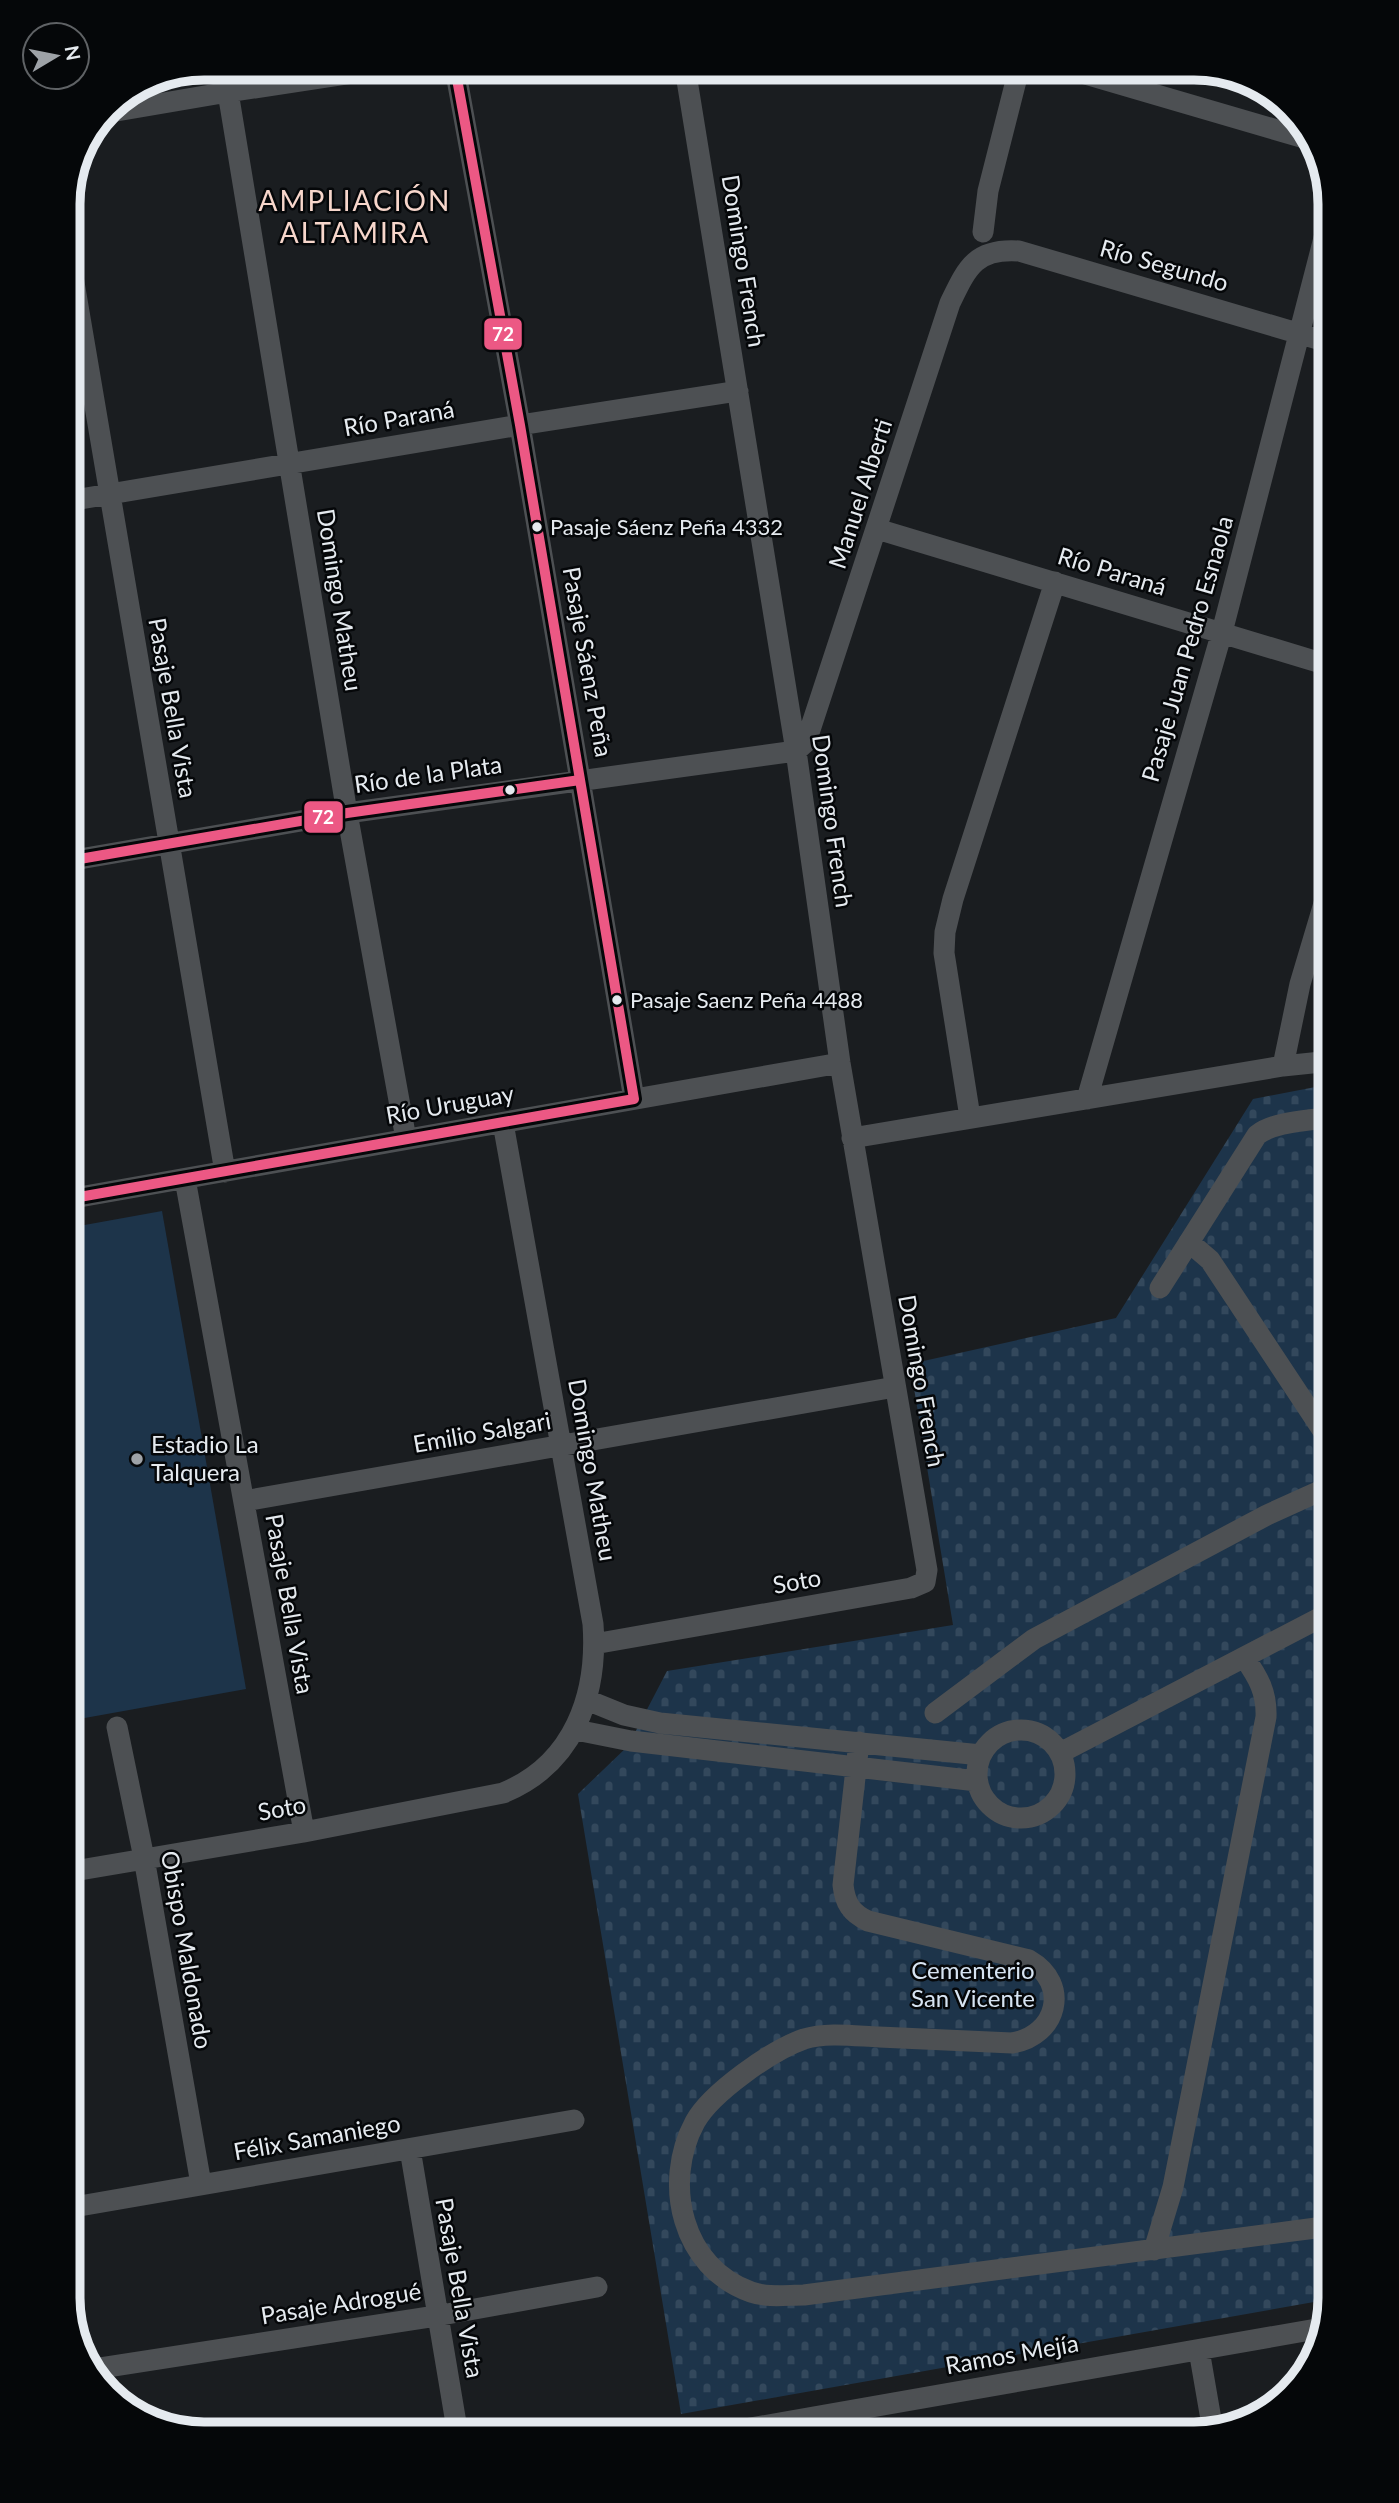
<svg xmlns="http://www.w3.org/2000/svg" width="1399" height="2503" font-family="Lato,sans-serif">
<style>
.cemetery{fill:url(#cemetery-stones)}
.garden{fill:#1d344a}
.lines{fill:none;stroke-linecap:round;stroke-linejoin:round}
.minor{stroke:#4d5053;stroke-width:21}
.bus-1-casing{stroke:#050709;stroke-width:16}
.bus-1{stroke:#ec5884;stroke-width:10}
.bus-dot{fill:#e5eaef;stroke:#050709;stroke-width:2.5}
.poi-dot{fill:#9ea2a7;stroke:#050709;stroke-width:2.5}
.labels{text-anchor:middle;stroke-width:5;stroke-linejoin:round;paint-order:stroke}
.bus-label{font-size:22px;fill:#e5eaef;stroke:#050709;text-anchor:start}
.street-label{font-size:24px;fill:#e5eaef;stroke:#050709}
.poi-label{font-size:24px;fill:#e5eaef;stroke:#050709;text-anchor:start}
.park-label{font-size:24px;fill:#d7e4f2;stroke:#050709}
.quarter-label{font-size:28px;letter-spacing:2px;fill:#f7d6cb;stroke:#050709}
.rim{fill:none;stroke:#e5eaef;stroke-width:9}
.line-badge{stroke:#050709;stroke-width:2.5}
.badge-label{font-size:19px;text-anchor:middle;font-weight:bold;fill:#fff}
</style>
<defs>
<pattern id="cemetery-stones" width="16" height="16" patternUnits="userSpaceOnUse" patternTransform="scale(1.75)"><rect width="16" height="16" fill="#1d344a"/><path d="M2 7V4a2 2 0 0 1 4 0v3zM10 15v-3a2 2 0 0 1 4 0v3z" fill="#33485c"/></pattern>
</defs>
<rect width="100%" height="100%" fill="#1a1d20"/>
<!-- cemetery -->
<path class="cemetery" d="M1331 1084V2299L681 2414 578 1794 628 1746 667 1671 953 1625 910 1364 1116 1318 1253 1099Z"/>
<!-- garden -->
<path class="garden" d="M162 1211 246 1689 68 1721V1228Z"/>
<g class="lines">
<!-- minor -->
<path class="minor" d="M224 68 347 813 406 1139
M455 68 520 425 634 1099
M1068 69 1311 140
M105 113 228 92 385 68
M983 232 988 191 1019 69
M69 253 225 1172
M68 501 520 425 738 391
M877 529 1331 666
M68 861 347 813 796 751 806 742 950 303C967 268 975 248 1019 251L1331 343
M1283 1066 1300 984 1331 880
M1087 1099 1222 632 1331 211
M970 1117 944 953 945 932 953 899 1055 582
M852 1138 1283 1066 1331 1061
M185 1179 304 1832
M68 1199 840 1063
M1189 1242 1210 1260 1331 1443
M1160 1288 1257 1135C1275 1121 1308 1121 1331 1117
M244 1501 895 1387
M594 1644 911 1588 925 1582 927 1570 840 1063 796 751 685 68
M587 1700 624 1715 660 1723 981 1755
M935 1713 1034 1639 1267 1515 1331 1486
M117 1727 144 1858 201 2184
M576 1730 631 1741 977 1781
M977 1774a44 44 0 1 1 88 0a44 44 0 1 1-88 0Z
M859 1742 843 1885C845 1903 851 1913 868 1921L1029 1960C1071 1984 1057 2036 1012 2043 968 2041 923 2039 879 2037 855 2036 827 2032 804 2039 772 2050 711 2093 695 2122 662 2183 682 2268 751 2292 768 2298 786 2295 804 2295L1331 2226
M1060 1753 1331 1612
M68 1872 304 1832 503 1793C574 1764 598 1695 593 1624L503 1123
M410 2149 458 2435
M68 2185 72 2208
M68 2208 574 2120
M1154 2250 1173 2187 1266 1717C1267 1692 1258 1677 1244 1657
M1199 2350 1213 2431
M94 2369 436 2316 597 2287
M711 2435 1322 2328"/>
<!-- bus-1 casing -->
<g class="bus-1-casing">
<path id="bus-1" d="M68 861 347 813 580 780
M68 1199 634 1099 520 425 455 68"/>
</g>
<!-- bus-1 -->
<use href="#bus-1" class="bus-1"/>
</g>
<!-- markers -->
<g class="bus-dot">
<circle cx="537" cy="527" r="6"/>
<circle cx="510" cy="790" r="6"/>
<circle cx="617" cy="1000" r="6"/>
</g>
<circle class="poi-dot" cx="137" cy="1459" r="7"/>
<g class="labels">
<!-- bus labels -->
<g class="bus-label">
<text x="550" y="535">Pasaje Sáenz Peña 4332</text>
<text x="630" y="1008">Pasaje Saenz Peña 4488</text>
</g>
<!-- street labels -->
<g class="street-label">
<text transform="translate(743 261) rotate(81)" y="8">Domingo French</text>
<text transform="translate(1164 266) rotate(16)" y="8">Río Segundo</text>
<text transform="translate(399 419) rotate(-10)" y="8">Río Paraná</text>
<text transform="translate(861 494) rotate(-72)" y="8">Manuel Alberti</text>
<text transform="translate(1112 572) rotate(17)" y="8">Río Paraná</text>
<text transform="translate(339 600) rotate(81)" y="8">Domingo Matheu</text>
<text transform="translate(1188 649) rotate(-74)" y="8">Pasaje Juan Pedro Esnaola</text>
<text transform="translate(587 662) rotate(80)" y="8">Pasaje Sáenz Peña</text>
<text transform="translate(172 708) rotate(80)" y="8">Pasaje Bella Vista</text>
<text transform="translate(428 775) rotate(-8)" y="8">Río de la Plata</text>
<text transform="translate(832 821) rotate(82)" y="8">Domingo French</text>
<text transform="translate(450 1105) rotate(-10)" y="8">Río Uruguay</text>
<text transform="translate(921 1381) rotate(80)" y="8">Domingo French</text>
<text transform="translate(482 1433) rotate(-10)" y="8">Emilio Salgari</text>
<text transform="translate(592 1470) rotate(80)" y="8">Domingo Matheu</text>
<text transform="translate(797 1582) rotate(-10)" y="8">Soto</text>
<text transform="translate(289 1604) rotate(80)" y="8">Pasaje Bella Vista</text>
<text transform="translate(282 1809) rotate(-10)" y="8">Soto</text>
<text transform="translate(186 1950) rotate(80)" y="8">Obispo Maldonado</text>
<text transform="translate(317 2138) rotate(-10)" y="8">Félix Samaniego</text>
<text transform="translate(459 2288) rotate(80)" y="8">Pasaje Bella Vista</text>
<text transform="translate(341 2304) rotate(-9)" y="8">Pasaje Adrogué</text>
<text transform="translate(1012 2355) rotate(-10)" y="8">Ramos Mejía</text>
</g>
<!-- poi labels -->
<g class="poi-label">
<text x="151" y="1453">Estadio La<tspan x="151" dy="28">Talquera</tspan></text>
</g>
<!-- park labels -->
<g class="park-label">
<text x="973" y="1979">Cementerio<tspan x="973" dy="28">San Vicente</tspan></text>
</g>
<!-- quarter labels -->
<g class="quarter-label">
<text x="355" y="211">AMPLIACIÓN<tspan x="355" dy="32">ALTAMIRA</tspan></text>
</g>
</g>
<!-- crop -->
<path d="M0 0H1399V2503H0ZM204 80H1194A124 124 0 0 1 1318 204V2298A124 124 0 0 1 1194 2422H204A124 124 0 0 1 80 2298V204A124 124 0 0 1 204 80Z" fill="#050709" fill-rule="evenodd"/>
<path class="rim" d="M204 80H1194A124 124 0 0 1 1318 204V2298A124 124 0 0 1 1194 2422H204A124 124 0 0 1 80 2298V204A124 124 0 0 1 204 80Z"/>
<g class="line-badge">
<rect x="483" y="317" width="40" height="34" rx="7" fill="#ec5884"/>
<rect x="303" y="800" width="41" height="34" rx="7" fill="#ec5884"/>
</g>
<g class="badge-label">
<text x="503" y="341">72</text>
<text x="323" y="824">72</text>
</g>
<!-- north arrow -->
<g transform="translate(56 56) rotate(80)"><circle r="33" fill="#050709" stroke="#5f6265" stroke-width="2"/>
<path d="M0-5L12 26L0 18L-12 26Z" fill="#9ea2a7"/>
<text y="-10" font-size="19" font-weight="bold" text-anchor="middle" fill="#e5eaef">N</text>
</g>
</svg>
